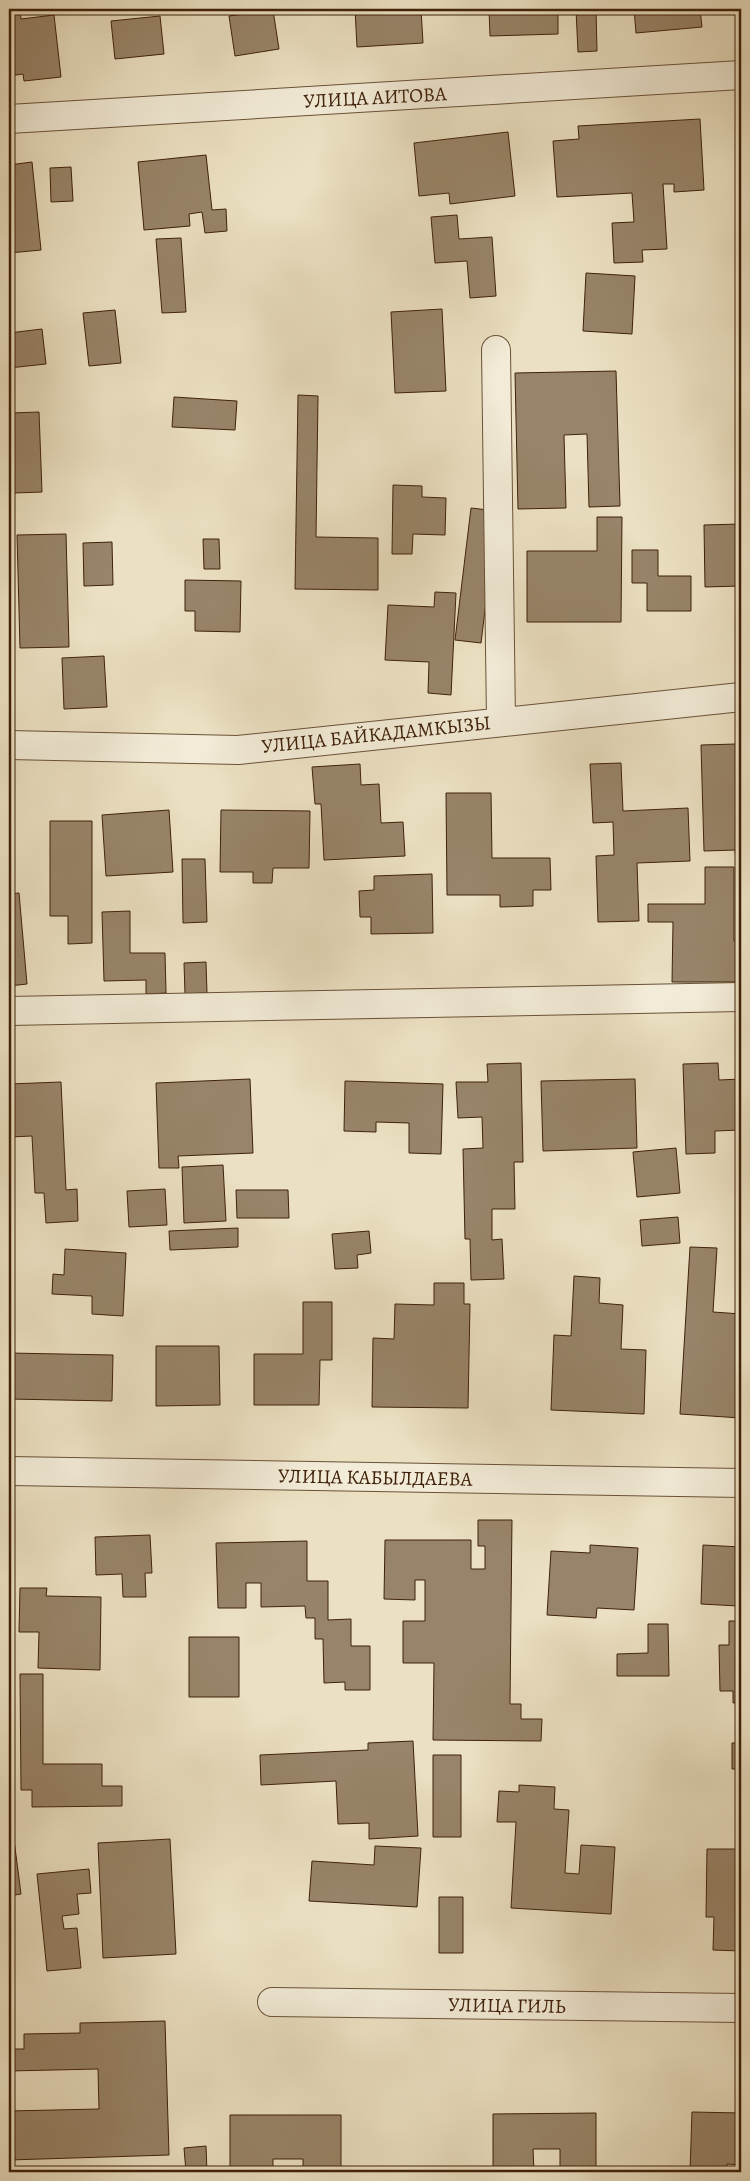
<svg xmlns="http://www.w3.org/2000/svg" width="750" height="2181" font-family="Alegreya,serif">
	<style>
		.building { fill: #988469; stroke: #3f2109 }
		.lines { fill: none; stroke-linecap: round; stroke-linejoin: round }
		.minor-casing { stroke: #6a5137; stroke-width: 30 }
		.minor { stroke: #f2ebd7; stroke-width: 28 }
		.labels { text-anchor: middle; stroke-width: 4; stroke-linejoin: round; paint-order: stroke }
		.street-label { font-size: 20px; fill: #3f2109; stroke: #f2ebd7 }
	</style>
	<rect width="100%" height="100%" fill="#ebe0c2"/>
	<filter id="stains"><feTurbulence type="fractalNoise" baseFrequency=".004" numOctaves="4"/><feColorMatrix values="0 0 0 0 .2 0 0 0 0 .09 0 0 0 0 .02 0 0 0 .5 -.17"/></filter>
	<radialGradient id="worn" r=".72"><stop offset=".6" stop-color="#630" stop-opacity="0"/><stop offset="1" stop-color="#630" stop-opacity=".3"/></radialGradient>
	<!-- building -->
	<path class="building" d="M9 9H20L21 19 54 15 61 77 24 81 23 74 9 76Z
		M355 9H421L423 43 357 47Z
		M489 9H596L597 51 578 52 576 10 558 11V34L490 36Z
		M634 9H700L702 27 636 33Z
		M273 10 279 49 235 56 229 16Z
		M160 16 164 54 115 59 111 21Z
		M700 119 704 190 674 192V184H663L667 249 642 250 643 262 614 263 612 223 634 222 632 193 557 197 553 141 579 139 578 126Z
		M508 132 515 196 450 204 449 193 419 196 414 143Z
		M206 155 212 210 226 209 227 231 205 233 202 212 189 214 190 226 144 230 138 162Z
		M32 162 41 250 9 253V165Z
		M71 167 73 201 51 202 50 168Z
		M457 215 459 239 492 237 496 296 470 298 467 261 435 263 431 217Z
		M181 238 186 312 162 313 156 239Z
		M586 273 635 276 632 334 583 331Z
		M442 309 446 391 395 393 391 312Z
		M115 310 121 363 89 366 83 313Z
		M42 329 46 364 9 368V333Z
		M616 371 620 506 589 507 587 434 564 435 566 508 518 509 515 373Z
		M298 395 318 396 316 537 378 538V590L295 589Z
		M174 397 237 401 235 430 172 427Z
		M39 412 42 492 14 493 11 413Z
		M393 485 422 486V497L446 498 445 535 413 534 412 554H392Z
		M471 508 497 511 481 643 455 640Z
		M597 517H622L621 622H527V551H597Z
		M741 524V586L705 587 704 525Z
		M66 534 69 647 20 648 17 535Z
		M203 539H219L220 569H204Z
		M112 542 113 585 84 586 83 543Z
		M632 550H658V576H691V611H647V583H632Z
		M185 580 241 581 240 632 195 631V611H185Z
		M435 592 456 593 451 695 428 693 429 662 385 660 388 605 434 607Z
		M104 656 107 707 64 709 62 658Z
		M736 744 741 860H736L735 850 704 851 701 745Z
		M621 763 623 811 688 808 690 861 637 863 639 921 598 922 596 856 614 855 613 822 593 823 590 764Z
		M360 764 361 785 379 784 381 823 403 822 405 856 324 860 321 804H315L312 767Z
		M446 793H491L492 858H550L551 890H533V906L500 907V895H447Z
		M169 810 173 872 106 876 102 815Z
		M221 810 310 811 309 868H273L272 883H253V872H220Z
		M50 821H92V943L68 944V916H50Z
		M182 859H205L207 922 183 923Z
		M705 867H734V941H741V982H672L673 922H648V904H705Z
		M432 874 433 933 371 934V917H360L359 891 374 890V876Z
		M19 893 27 984 9 986V894Z
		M130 911V953H165L166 993 146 994V980L104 981 102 912Z
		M206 962 207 993 185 994 184 963Z
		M521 1063 523 1162H514L515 1209H492V1240L502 1239 504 1279 471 1280 470 1239H465L463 1149 483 1148 482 1117 458 1118 456 1082H488L487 1064Z
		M718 1063 719 1080 741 1079V1130L715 1131V1153L686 1154 683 1064Z
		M250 1079 253 1153 178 1156 179 1168H159L156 1083Z
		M635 1079 637 1148 543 1151 541 1081Z
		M345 1081 443 1084 441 1154 409 1153V1123L376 1122V1132L344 1131Z
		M61 1082 66 1190 77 1189 78 1221 46 1223 44 1193H35L32 1136 9 1137V1084Z
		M676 1148 680 1193 637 1197 633 1152Z
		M223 1165 226 1221 184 1223 182 1167Z
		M165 1189 167 1225 129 1227 127 1191Z
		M236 1190H288L289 1218H237Z
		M678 1217 680 1243 642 1246 640 1220Z
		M238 1228V1247L170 1250 169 1231Z
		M369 1231 371 1253 357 1255 358 1268 335 1269 332 1234Z
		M690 1247 717 1248 713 1312 741 1314V1418L680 1414Z
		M65 1249 126 1253 123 1316 92 1314V1296L52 1294 53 1274 64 1275Z
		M574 1276 600 1278 599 1303 623 1305 621 1349 646 1350 644 1414 551 1410 554 1335 571 1336Z
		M434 1283H464V1304H470L468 1408 372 1407 373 1338 394 1339 395 1304 434 1305Z
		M303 1302H332V1360H320L319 1405H254V1354H303Z
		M156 1346H219L220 1405 156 1406Z
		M9 1353 113 1355 112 1401 9 1399Z
		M478 1520H512L510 1704H521V1719H542L541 1741 433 1740 434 1663H403V1621H425V1580H415V1600L384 1599 385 1540H471V1569H485V1546H478Z
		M150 1535 152 1573H145L146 1597H123L122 1574 96 1575 95 1537Z
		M307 1541V1581H328V1620L351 1619V1646H370V1690H345V1682L324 1683 323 1639H315V1618H306L305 1606 261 1607V1583H246V1608H218L216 1543Z
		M590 1545 638 1548 634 1610 597 1608 596 1618 547 1615 551 1551 590 1553Z
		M703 1545 741 1547V1588H739L738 1606 701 1604Z
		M20 1588H47L46 1596 101 1597 100 1670 38 1668 39 1632H19Z
		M729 1621H741V1702L733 1703V1691H720L719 1645H729Z
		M648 1624H668L669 1676H617V1654L648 1653Z
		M189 1637H239V1697H189Z
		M20 1674H43V1764H102V1786H122V1806L32 1807V1790H21Z
		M413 1741 418 1836 369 1839V1823L338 1824 336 1781 261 1785 260 1755 368 1750V1743Z
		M732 1743H741V1769H732Z
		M433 1755H461V1837H433Z
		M519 1785 555 1787 554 1809 569 1810 565 1873 579 1874 581 1845 615 1847 611 1914 511 1908 516 1822H497L499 1791 519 1792Z
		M13 1832 21 1894 9 1896V1833Z
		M170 1839 176 1954 103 1958 98 1843Z
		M375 1846 421 1848 417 1907 309 1901 312 1861 374 1865Z
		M707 1849H741V1951L713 1950 714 1917H706Z
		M89 1869 91 1893 77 1894 79 1914 62 1916 64 1929 77 1928 81 1968 47 1971 37 1874Z
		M439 1897H463V1953H439Z
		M165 2021 169 2155 9 2160V2111L99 2109 98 2069 9 2071V2049H24V2034L80 2033V2023Z
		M692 2112 741 2113V2165L727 2164V2172H690Z
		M596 2113V2172H560V2149H533L534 2171H493V2114Z
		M230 2115H341V2172H303V2159H273V2172H230Z
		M206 2146 207 2172H186L184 2148Z"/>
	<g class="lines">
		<defs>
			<path id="minor" d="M9 119 741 75
				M496 350 501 720
				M9 745 238 750 741 697
				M9 1011 741 997
				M9 1471 741 1483
				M272 2002 741 2008"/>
		</defs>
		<!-- minor casing -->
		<use href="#minor" class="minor-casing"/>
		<!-- minor -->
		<use href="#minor" class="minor"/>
	</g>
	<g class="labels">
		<!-- street labels -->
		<g class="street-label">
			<text transform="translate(375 97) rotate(-3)" y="7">УЛИЦА АИТОВА</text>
			<text transform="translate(376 734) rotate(-6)" y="7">УЛИЦА БАЙКАДАМКЫЗЫ</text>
			<text transform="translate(375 1477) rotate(1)" y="7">УЛИЦА КАБЫЛДАЕВА</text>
			<text transform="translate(507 2005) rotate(1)" y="7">УЛИЦА ГИЛЬ</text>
		</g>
	</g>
	<!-- margin -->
	<rect width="750" height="2181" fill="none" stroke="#ebe0c2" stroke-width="30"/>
	<rect x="10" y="10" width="730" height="2161" fill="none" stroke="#3f2109" stroke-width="2.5"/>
	<rect x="15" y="15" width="720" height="2151" fill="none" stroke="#3f2109"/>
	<rect width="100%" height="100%" filter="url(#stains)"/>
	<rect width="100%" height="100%" fill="url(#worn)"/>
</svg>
